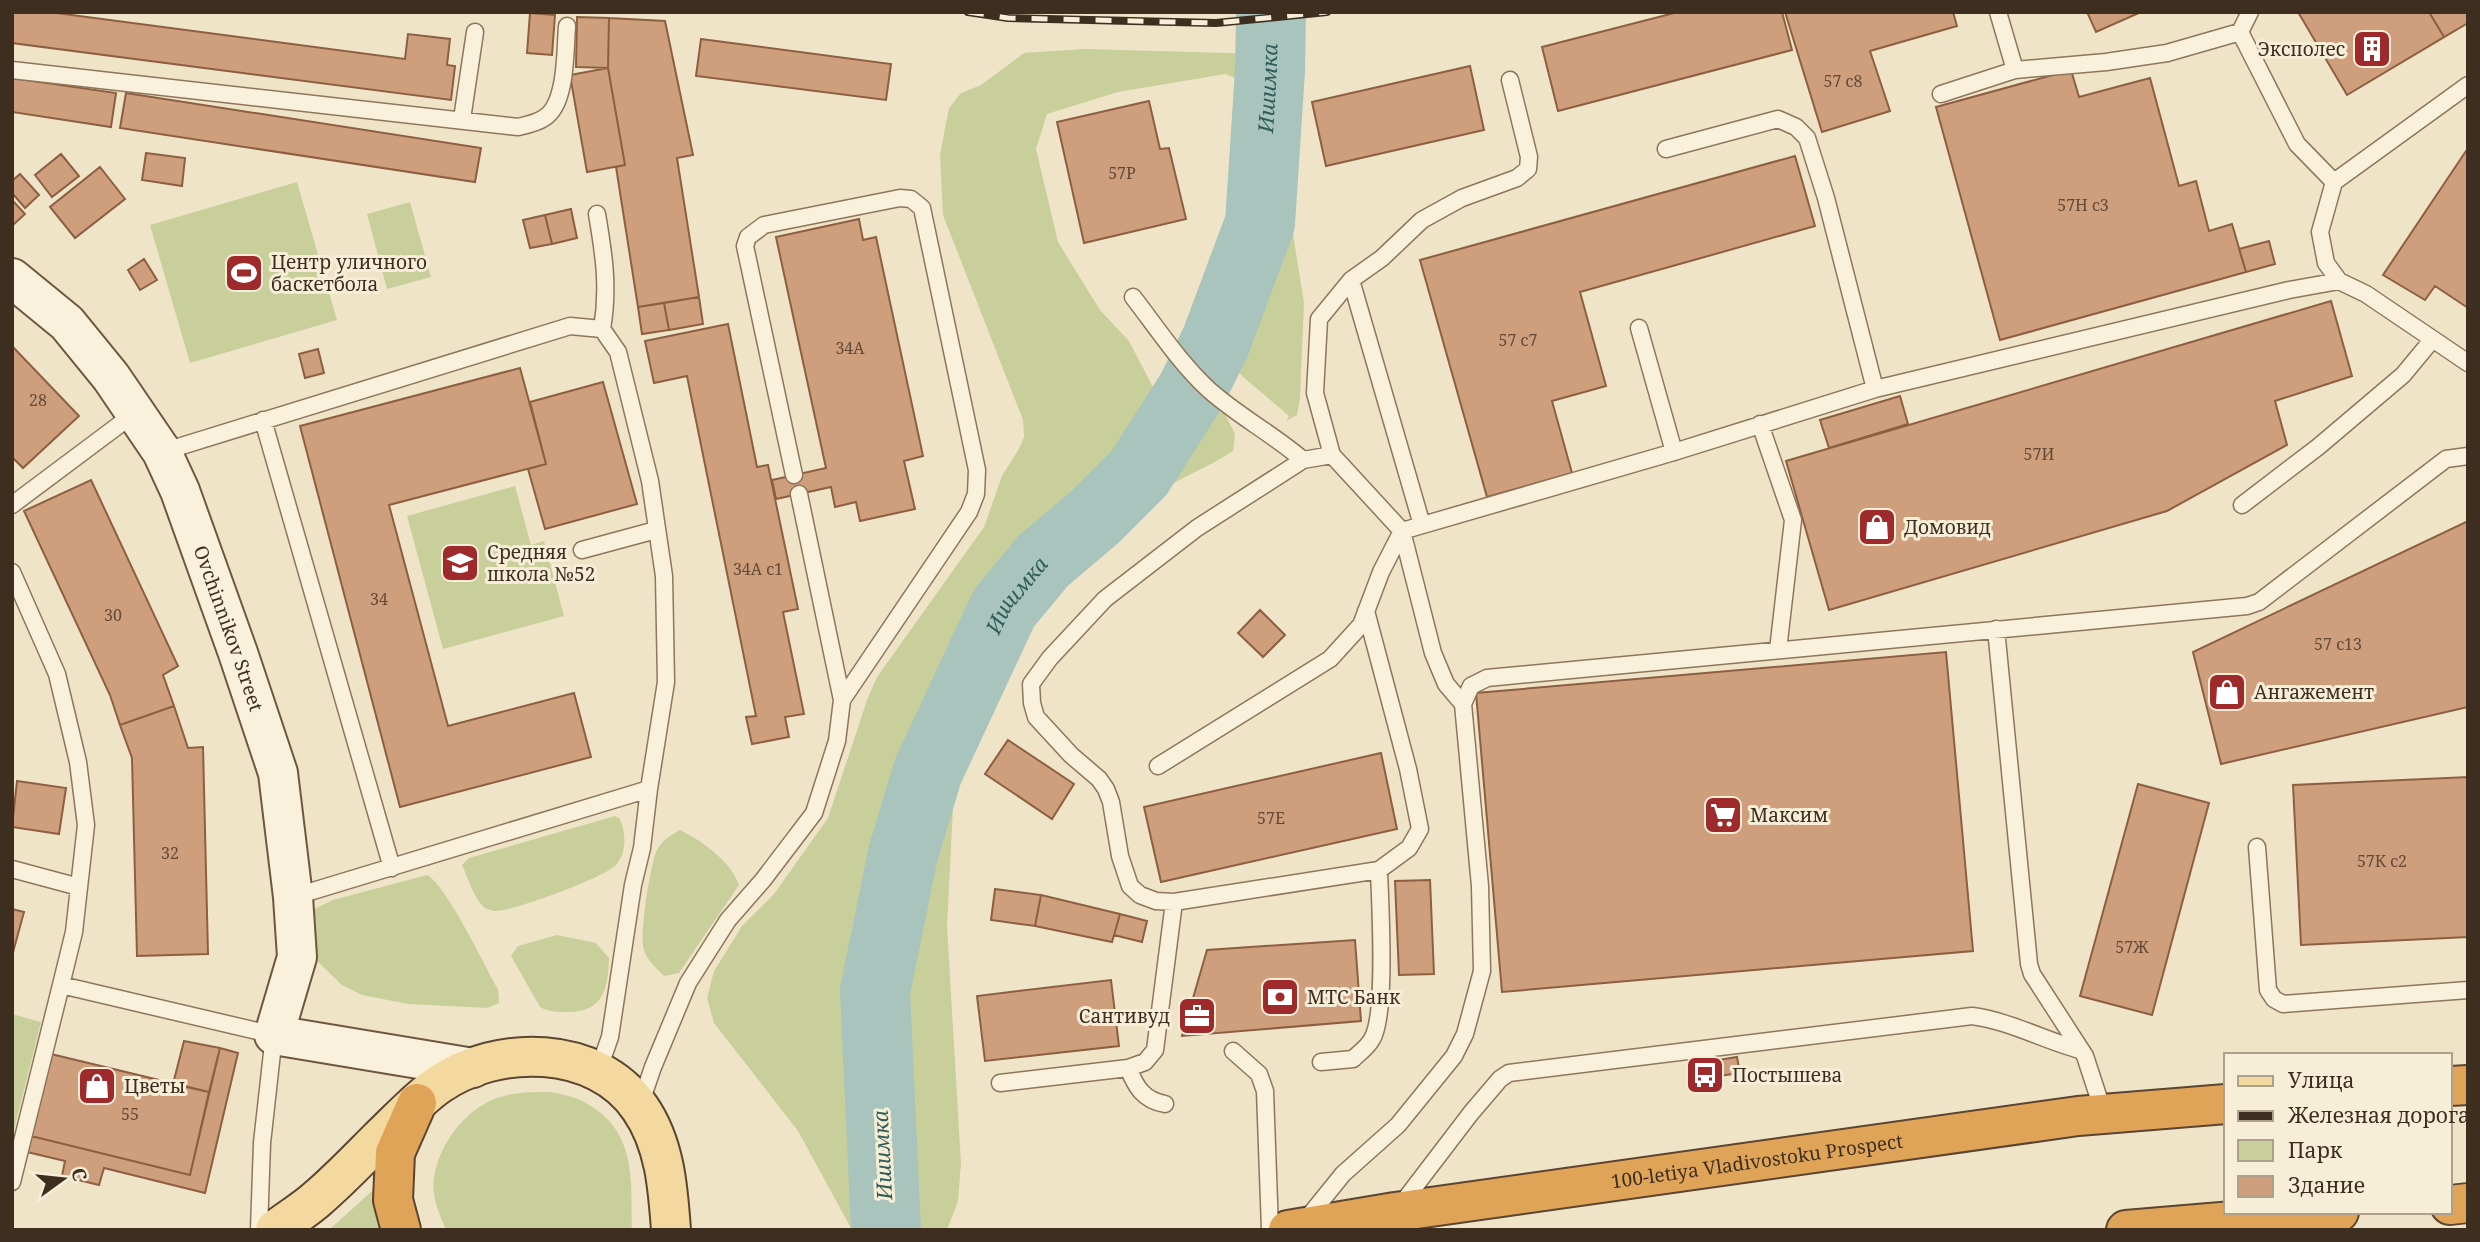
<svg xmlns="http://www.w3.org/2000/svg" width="2480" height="1242" font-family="'Noto Serif',serif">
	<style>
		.green { fill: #c9cf9b }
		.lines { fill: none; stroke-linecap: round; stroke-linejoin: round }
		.river { stroke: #a9c4bc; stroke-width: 70 }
		.building { fill: #cf9f7d; stroke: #8d5f41; stroke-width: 2 }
		.lane-casing { stroke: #8d765c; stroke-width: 19 }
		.secondary-casing { stroke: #6f573f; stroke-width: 42 }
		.primary-casing { stroke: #5b4430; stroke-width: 42 }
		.highway-casing { stroke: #5b4430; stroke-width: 42 }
		.lane { stroke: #faf1dc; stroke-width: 16 }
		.secondary { stroke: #faf1dc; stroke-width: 38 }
		.primary { stroke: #f3d9a0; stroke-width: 38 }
		.highway { stroke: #e0a458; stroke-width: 38 }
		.rail-casing { stroke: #3d2e20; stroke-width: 8 }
		.rail { stroke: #f7eed8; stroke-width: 5; stroke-dasharray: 16; stroke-linecap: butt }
		.labels { text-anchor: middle; stroke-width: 6; stroke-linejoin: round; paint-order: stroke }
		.number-label { font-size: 16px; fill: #624a37 }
		.poi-label { font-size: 19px; fill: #3d2e20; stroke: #f7eed8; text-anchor: start }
		.street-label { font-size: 19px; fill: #3d2e20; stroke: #f7eed8 }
		.water-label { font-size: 21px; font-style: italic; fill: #2f5d5a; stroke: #f7eed8 }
	</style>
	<rect width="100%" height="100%" fill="#f0e4c8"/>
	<!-- green -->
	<path class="green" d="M1085 49 1264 54 1283 75V88L1276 104 1277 133 1304 303 1300 398 1297 415 1286 421 1289 416 1242 376 1225 355 1226 328 1219 295 1218 261 1226 226 1254 196 1261 100 1247 83 1225 74 1118 92 1047 114 1036 149 1058 242 1100 310 1129 341 1154 389 1183 396 1225 414 1235 434 1233 451 1213 463 1152 494 1112 510 1068 542 1016 617 981 698 954 788 947 926 961 1163 958 1201 947 1230H852L798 1131 714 1023 707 998 714 971 742 926 774 894 828 818 867 700 877 677 984 527 1002 476 1020 447 1024 437 1023 420 943 215 940 156 945 128 949 108 961 93 981 85 1024 53Z
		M297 182 337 320 190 363 150 225Z
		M410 202 431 277 387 289 367 214Z
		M515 486 531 545 544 541 564 616 443 649 407 516Z
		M615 816 620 819C626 834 627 852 616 865 606 877 511 912 495 911 494 911 487 909 485 908 474 899 468 878 462 865L469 858Z
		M680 830C702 841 731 861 739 885L679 973 664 976C656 968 647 960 644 950 639 936 650 867 656 852 661 841 669 836 680 830Z
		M427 875C447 886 484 965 498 989L499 1003 487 1008 408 1004 362 995 342 985 318 962 310 948 312 910 333 900Z
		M557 935 596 943 609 958C608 989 604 1012 567 1012 557 1012 549 1012 540 1007L511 956 518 946Z
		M12 1014 41 1022 12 1138Z
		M550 1092C561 1094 572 1096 582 1101 637 1129 631 1177 632 1230H446C439 1214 431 1195 434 1177 439 1147 460 1117 486 1103 506 1092 529 1092 550 1092Z
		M383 1181 390 1230H329Z"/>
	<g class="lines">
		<!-- river -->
		<path class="river" id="s1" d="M886 1230 875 991 903 854 928 771 1004 608 1043 561 1096 516 1139 473 1192 390 1216 341 1260 223 1270 71 1271 12"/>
	</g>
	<!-- building -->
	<path class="building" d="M12 12H49L405 59 408 34 450 39 447 65 455 66 451 100 12 43Z
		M1678 12H1782L1792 50 1558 111 1542 47Z
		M1785 12H1953L1957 26 1870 51 1890 111 1822 132Z
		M2087 12H2141L2096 32Z
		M2298 12H2468V23L2347 95Z
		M2298 12H2429L2444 37 2347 95Z
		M2429 12H2468V23L2444 37Z
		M530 13 555 15 552 55 527 53Z
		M577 17 609 18 608 68 576 67Z
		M609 18 665 21 693 155 677 158 699 297 638 307 616 167 625 165 608 68Z
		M701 39 891 64 886 100 696 76Z
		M1470 66 1484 130 1326 166 1312 102Z
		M608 68 625 165 587 172 570 75Z
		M2071 70 2079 97 2150 78 2179 186 2196 181 2209 231 2232 224 2246 272 2000 340 1936 107Z
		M12 78 116 93 111 127 12 112Z
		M126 93 481 148 475 182 120 128Z
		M1149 101 1160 149 1169 148 1186 219 1084 243 1057 122Z
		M2468 148V308L2435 286 2425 300 2383 275Z
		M146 153 185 158 182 186 142 180Z
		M61 154 79 176 52 197 35 175Z
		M1795 156 1815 226 1580 292 1606 386 1552 401 1572 473 1487 497 1420 260Z
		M100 167 125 199 75 238 50 207Z
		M20 174 39 195 25 208 12 193V181Z
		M12 200 25 214 12 226Z
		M571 209 577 238 552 244 545 215Z
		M545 215 552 244 530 248 523 220Z
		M859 219 863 240 876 237 923 456 904 461 915 509 860 521 856 502 835 507 831 487 776 499 772 480 826 468 776 237Z
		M2269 241 2275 264 2246 272 2239 249Z
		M144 259 157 280 140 290 128 270Z
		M699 297 703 324 669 330 664 303Z
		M2331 301 2352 376 2275 401 2287 445 2167 511 1829 610 1786 461Z
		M664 303 669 330 642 334 638 307Z
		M728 324 757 467 768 465 798 609 783 612 804 714 785 717 789 737 752 744 746 717 756 716 687 376 654 383 645 341Z
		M12 346 79 416 23 468 12 457Z
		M318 349 324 373 305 378 299 354Z
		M520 368 546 464 389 505 448 726 574 693 591 757 400 807 300 426Z
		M603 382 637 504 545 529 528 469 546 464 530 402Z
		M1900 396 1908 424 1829 448 1820 420Z
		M91 480 178 666 163 675 174 706 120 725 110 695 24 511Z
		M2468 521V707L2221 764 2193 652Z
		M1260 610 1285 635 1263 657 1238 633Z
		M1946 652 1973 951 1502 992 1476 693Z
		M174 706 188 748 203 747 208 954 137 956 132 758 120 725Z
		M1008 740 1074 784 1052 819 985 774Z
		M1381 753 1397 829 1161 882 1144 807Z
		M2468 777V937L2301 945 2293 785Z
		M17 781 66 788 59 834 12 827Z
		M2138 784 2209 803 2152 1015 2080 996Z
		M1430 880 1434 974 1399 975 1395 881Z
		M995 889 1041 895 1035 926 991 920Z
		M1041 895 1120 914 1112 942 1035 926Z
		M12 909 24 912 12 956Z
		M1120 914 1147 921 1142 942 1114 935Z
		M1355 940 1361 1021 1182 1036 1207 950Z
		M1111 980 1119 1046 985 1061 977 996Z
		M184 1041 220 1048 209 1092 173 1084Z
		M220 1048 238 1053 205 1193 104 1168 99 1185 62 1176 65 1161 27 1152 51 1054 209 1092Z
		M220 1048 238 1053 205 1193 104 1168 99 1185 62 1176 65 1161 27 1152 31 1136 190 1175Z
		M51 1054 209 1092 190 1175 31 1136Z
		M1737 1057 1740 1073 1719 1076 1718 1060Z"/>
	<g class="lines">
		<defs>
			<path id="lane" d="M1998 12 2015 70 2106 62 2167 53 2240 32 2297 144 2334 182
				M2240 32 2250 12
				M12 70 518 127C527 125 537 123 544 118 567 105 565 50 567 26
				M2468 85 2334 182 2320 232 2326 263 2339 281 2366 294 2468 363
				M1941 94 2015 70
				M462 119 475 32
				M1666 149 1778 119 1796 127 1807 138 1826 198 1875 389
				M597 214C604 255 609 288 602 329
				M1351 280 1422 525
				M1133 297C1157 328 1179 362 1208 389 1238 416 1273 434 1303 460
				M1639 328 1674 452
				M263 420 392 868
				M1760 424 1793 520 1778 650
				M162 452 570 326 602 329 618 352 650 481 664 576 666 682 649 789 293 897
				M1332 455 1303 460 1197 528 1105 599 1050 658 1031 684 1032 703 1036 717 1071 755 1099 779 1106 789 1111 802 1120 856 1130 886 1140 895 1156 901 1174 902 1379 870 1409 848 1420 829 1408 769 1366 611
				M799 494 842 700
				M12 505 135 413
				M2242 505 2318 447 2403 375 2432 340
				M582 550 656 530
				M12 572 57 674 78 762 86 825 74 932 61 985 274 1035 262 1143 259 1230
				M1996 629 2029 964 2032 974 2085 1056 2104 1114
				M1463 704 1446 684 1433 653 1402 531 1332 455 1315 393 1319 319 1351 280 1382 258 1422 220 1462 198 1517 178 1528 169 1529 157 1510 80
				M1158 766 1330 659 1361 625 1381 572 1402 531 1674 452 1875 389 2289 290 2339 281
				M2257 847 2268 990 2274 999 2283 1004 2468 990
				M12 869 79 887
				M1233 1051 1259 1074 1265 1091 1270 1230
				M1321 1062 1353 1059C1359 1053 1368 1047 1372 1039 1387 1015 1380 903 1379 870
				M1128 1068C1136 1087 1143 1100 1165 1104
				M598 1071 610 1037 633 885 642 848 649 789
				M1000 1083 1128 1068 1145 1062 1155 1050 1174 902
				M640 1105 653 1067 688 983 728 920 763 880 814 813 837 741 842 700 969 512 976 494 977 470 922 208 911 199 900 198 764 225 748 237 745 246 794 475
				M12 1182 61 985
				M1400 1206 1471 1113 1500 1079 1509 1073 1972 1016C2010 1021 2043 1040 2080 1050
				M1305 1221 1343 1174 1398 1125 1454 1056 1465 1034 1482 971 1480 886 1463 704 1471 686 1487 678 2247 606 2259 602 2446 459 2468 456"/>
			<g id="secondary">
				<path id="s2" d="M12 278 67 323 111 377 162 452 180 491 238 653 278 773 293 897 297 957 274 1035 473 1068"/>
			</g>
			<path id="primary" d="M275 1230C289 1219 305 1210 318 1198 339 1180 359 1159 379 1139 398 1121 417 1100 438 1085 497 1044 596 1044 640 1108 665 1144 668 1188 671 1230"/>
			<g id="highway">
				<path d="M2450 1086 2468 1085"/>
				<path d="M2450 1205 2468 1203"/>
				<path d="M401 1230 393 1200 395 1153 417 1103"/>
				<path id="s3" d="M1288 1230 1395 1212 2078 1116 2226 1104"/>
				<path d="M2126 1230 2339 1212"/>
			</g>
		</defs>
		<!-- lane casing -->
		<use href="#lane" class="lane-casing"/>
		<!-- secondary casing -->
		<use href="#secondary" class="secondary-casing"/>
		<!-- primary casing -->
		<use href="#primary" class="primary-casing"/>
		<!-- highway casing -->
		<use href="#highway" class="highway-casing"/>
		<!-- lane -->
		<use href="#lane" class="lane"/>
		<!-- secondary -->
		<use href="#secondary" class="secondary"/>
		<!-- primary -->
		<use href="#primary" class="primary"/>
		<!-- highway -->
		<use href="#highway" class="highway"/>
		<defs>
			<path id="rail" d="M968 12 1008 18 1216 23 1327 12"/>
		</defs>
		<!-- rail casing -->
		<use href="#rail" class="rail-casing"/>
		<!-- rail -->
		<use href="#rail" class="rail"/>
	</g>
	<!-- icons -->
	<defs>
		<symbol id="building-square" viewBox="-11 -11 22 22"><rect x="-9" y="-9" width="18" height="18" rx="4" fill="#9e2a2b" stroke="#f7eed8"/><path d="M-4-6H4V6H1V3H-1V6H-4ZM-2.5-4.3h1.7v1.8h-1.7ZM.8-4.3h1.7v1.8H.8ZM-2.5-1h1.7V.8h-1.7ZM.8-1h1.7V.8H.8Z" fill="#fff"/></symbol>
		<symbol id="stadium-square" viewBox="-11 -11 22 22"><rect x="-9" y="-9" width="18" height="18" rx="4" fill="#9e2a2b" stroke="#f7eed8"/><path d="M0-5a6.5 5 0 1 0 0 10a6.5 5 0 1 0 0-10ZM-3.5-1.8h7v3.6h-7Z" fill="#fff"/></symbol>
		<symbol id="shop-square" viewBox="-11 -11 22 22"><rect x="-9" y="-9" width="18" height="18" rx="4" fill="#9e2a2b" stroke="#f7eed8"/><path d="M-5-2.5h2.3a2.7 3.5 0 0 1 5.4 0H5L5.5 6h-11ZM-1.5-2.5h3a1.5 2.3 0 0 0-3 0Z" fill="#fff"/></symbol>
		<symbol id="school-square" viewBox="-11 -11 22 22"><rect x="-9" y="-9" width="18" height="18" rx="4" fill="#9e2a2b" stroke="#f7eed8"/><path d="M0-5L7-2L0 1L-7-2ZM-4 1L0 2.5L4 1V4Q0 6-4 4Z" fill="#fff"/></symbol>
		<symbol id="supermarket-square" viewBox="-11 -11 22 22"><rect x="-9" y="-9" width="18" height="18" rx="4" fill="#9e2a2b" stroke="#f7eed8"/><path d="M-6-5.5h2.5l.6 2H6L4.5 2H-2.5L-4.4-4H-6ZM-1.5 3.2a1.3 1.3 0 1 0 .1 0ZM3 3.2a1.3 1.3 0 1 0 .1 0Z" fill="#fff"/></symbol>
		<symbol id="bank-square" viewBox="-11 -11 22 22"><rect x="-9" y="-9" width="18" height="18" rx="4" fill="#9e2a2b" stroke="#f7eed8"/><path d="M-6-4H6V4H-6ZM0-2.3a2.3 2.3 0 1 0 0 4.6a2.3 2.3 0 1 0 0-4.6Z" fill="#fff"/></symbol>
		<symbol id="office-square" viewBox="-11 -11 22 22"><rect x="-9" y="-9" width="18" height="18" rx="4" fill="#9e2a2b" stroke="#f7eed8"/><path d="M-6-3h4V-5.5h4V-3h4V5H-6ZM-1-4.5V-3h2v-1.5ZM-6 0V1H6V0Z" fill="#fff"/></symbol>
		<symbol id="bus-square" viewBox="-11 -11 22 22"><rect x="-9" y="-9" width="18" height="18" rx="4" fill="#9e2a2b" stroke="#f7eed8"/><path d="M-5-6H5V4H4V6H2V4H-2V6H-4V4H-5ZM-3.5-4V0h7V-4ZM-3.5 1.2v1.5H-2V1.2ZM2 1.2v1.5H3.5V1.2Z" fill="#fff"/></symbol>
	</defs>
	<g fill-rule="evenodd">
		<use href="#building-square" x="2350" y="27" width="44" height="44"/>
		<use href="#stadium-square" x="222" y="251" width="44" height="44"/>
		<use href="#shop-square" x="1855" y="505" width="44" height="44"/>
		<use href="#school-square" x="438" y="541" width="44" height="44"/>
		<use href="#shop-square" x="2205" y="670" width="44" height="44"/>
		<use href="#supermarket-square" x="1701" y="793" width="44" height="44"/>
		<use href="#bank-square" x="1258" y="975" width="44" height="44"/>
		<use href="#office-square" x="1175" y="994" width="44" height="44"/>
		<use href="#bus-square" x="1683" y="1053" width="44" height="44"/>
		<use href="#shop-square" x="75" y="1064" width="44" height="44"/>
	</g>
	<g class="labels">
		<!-- number labels -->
		<g class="number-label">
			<text x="1843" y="87">57 с8</text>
			<text x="1122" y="179">57Р</text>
			<text x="2083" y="211">57Н с3</text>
			<text x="1518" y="346">57 с7</text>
			<text x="850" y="354">34А</text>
			<text x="38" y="406">28</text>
			<text x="2039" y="460">57И</text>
			<text x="758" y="575">34А с1</text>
			<text x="379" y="605">34</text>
			<text x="113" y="621">30</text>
			<text x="2338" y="650">57 с13</text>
			<text x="1271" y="824">57Е</text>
			<text x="170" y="859">32</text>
			<text x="2382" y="867">57К с2</text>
			<text x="2132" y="953">57Ж</text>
			<text x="130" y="1120">55</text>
		</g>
		<!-- poi labels -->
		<g class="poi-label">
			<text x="2345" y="56" text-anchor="end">Эксполес</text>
			<text x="271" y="269">Центр уличного<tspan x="271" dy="22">баскетбола</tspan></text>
			<text x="1904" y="534">Домовид</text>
			<text x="487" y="559">Средняя<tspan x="487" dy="22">школа №52</tspan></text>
			<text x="2254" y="699">Ангажемент</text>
			<text x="1750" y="822">Максим</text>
			<text x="1307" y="1004">МТС Банк</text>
			<text x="1170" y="1023" text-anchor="end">Сантивуд</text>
			<text x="1732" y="1082">Постышева</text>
			<text x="124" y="1093">Цветы</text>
		</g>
		<!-- street labels -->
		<g class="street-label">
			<text dy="7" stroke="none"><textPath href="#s2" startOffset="420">Ovchinnikov Street</textPath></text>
			<text dy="7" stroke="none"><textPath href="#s3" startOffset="474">100-letiya Vladivostoku Prospect</textPath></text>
		</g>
		<!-- water labels -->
		<g class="water-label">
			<text dy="7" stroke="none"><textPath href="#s1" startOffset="1251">Ишимка</textPath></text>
			<text dy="7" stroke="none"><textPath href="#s1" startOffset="663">Ишимка</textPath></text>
			<text transform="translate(883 1155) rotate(-93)" y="7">Ишимка</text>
		</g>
	</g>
	<!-- border -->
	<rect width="2480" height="1242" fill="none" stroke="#3d2e20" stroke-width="28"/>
	<!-- legend -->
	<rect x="2224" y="1053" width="228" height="161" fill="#f7eed8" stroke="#ada18e" stroke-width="2"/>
	<rect x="2238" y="1076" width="35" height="10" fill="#f3d9a0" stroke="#ada18e" stroke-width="2"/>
	<text x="2288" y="1088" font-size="21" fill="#3d2e20">Улица</text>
	<rect x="2238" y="1111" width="35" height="10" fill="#3d2e20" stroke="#ada18e" stroke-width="2"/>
	<text x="2288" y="1123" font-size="21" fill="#3d2e20">Железная дорога</text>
	<rect x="2238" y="1140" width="35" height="21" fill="#c9cf9b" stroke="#ada18e" stroke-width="2"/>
	<text x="2288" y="1158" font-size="21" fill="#3d2e20">Парк</text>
	<rect x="2238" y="1176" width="35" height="21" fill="#cf9f7d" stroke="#ada18e" stroke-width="2"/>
	<text x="2288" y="1193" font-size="21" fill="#3d2e20">Здание</text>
	<!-- north arrow -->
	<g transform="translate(63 1179) rotate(75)" stroke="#f7eed8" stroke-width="5" paint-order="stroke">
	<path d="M0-5L12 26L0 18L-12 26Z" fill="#3d2e20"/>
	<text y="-10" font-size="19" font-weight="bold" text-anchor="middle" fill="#3d2e20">С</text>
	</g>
</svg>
